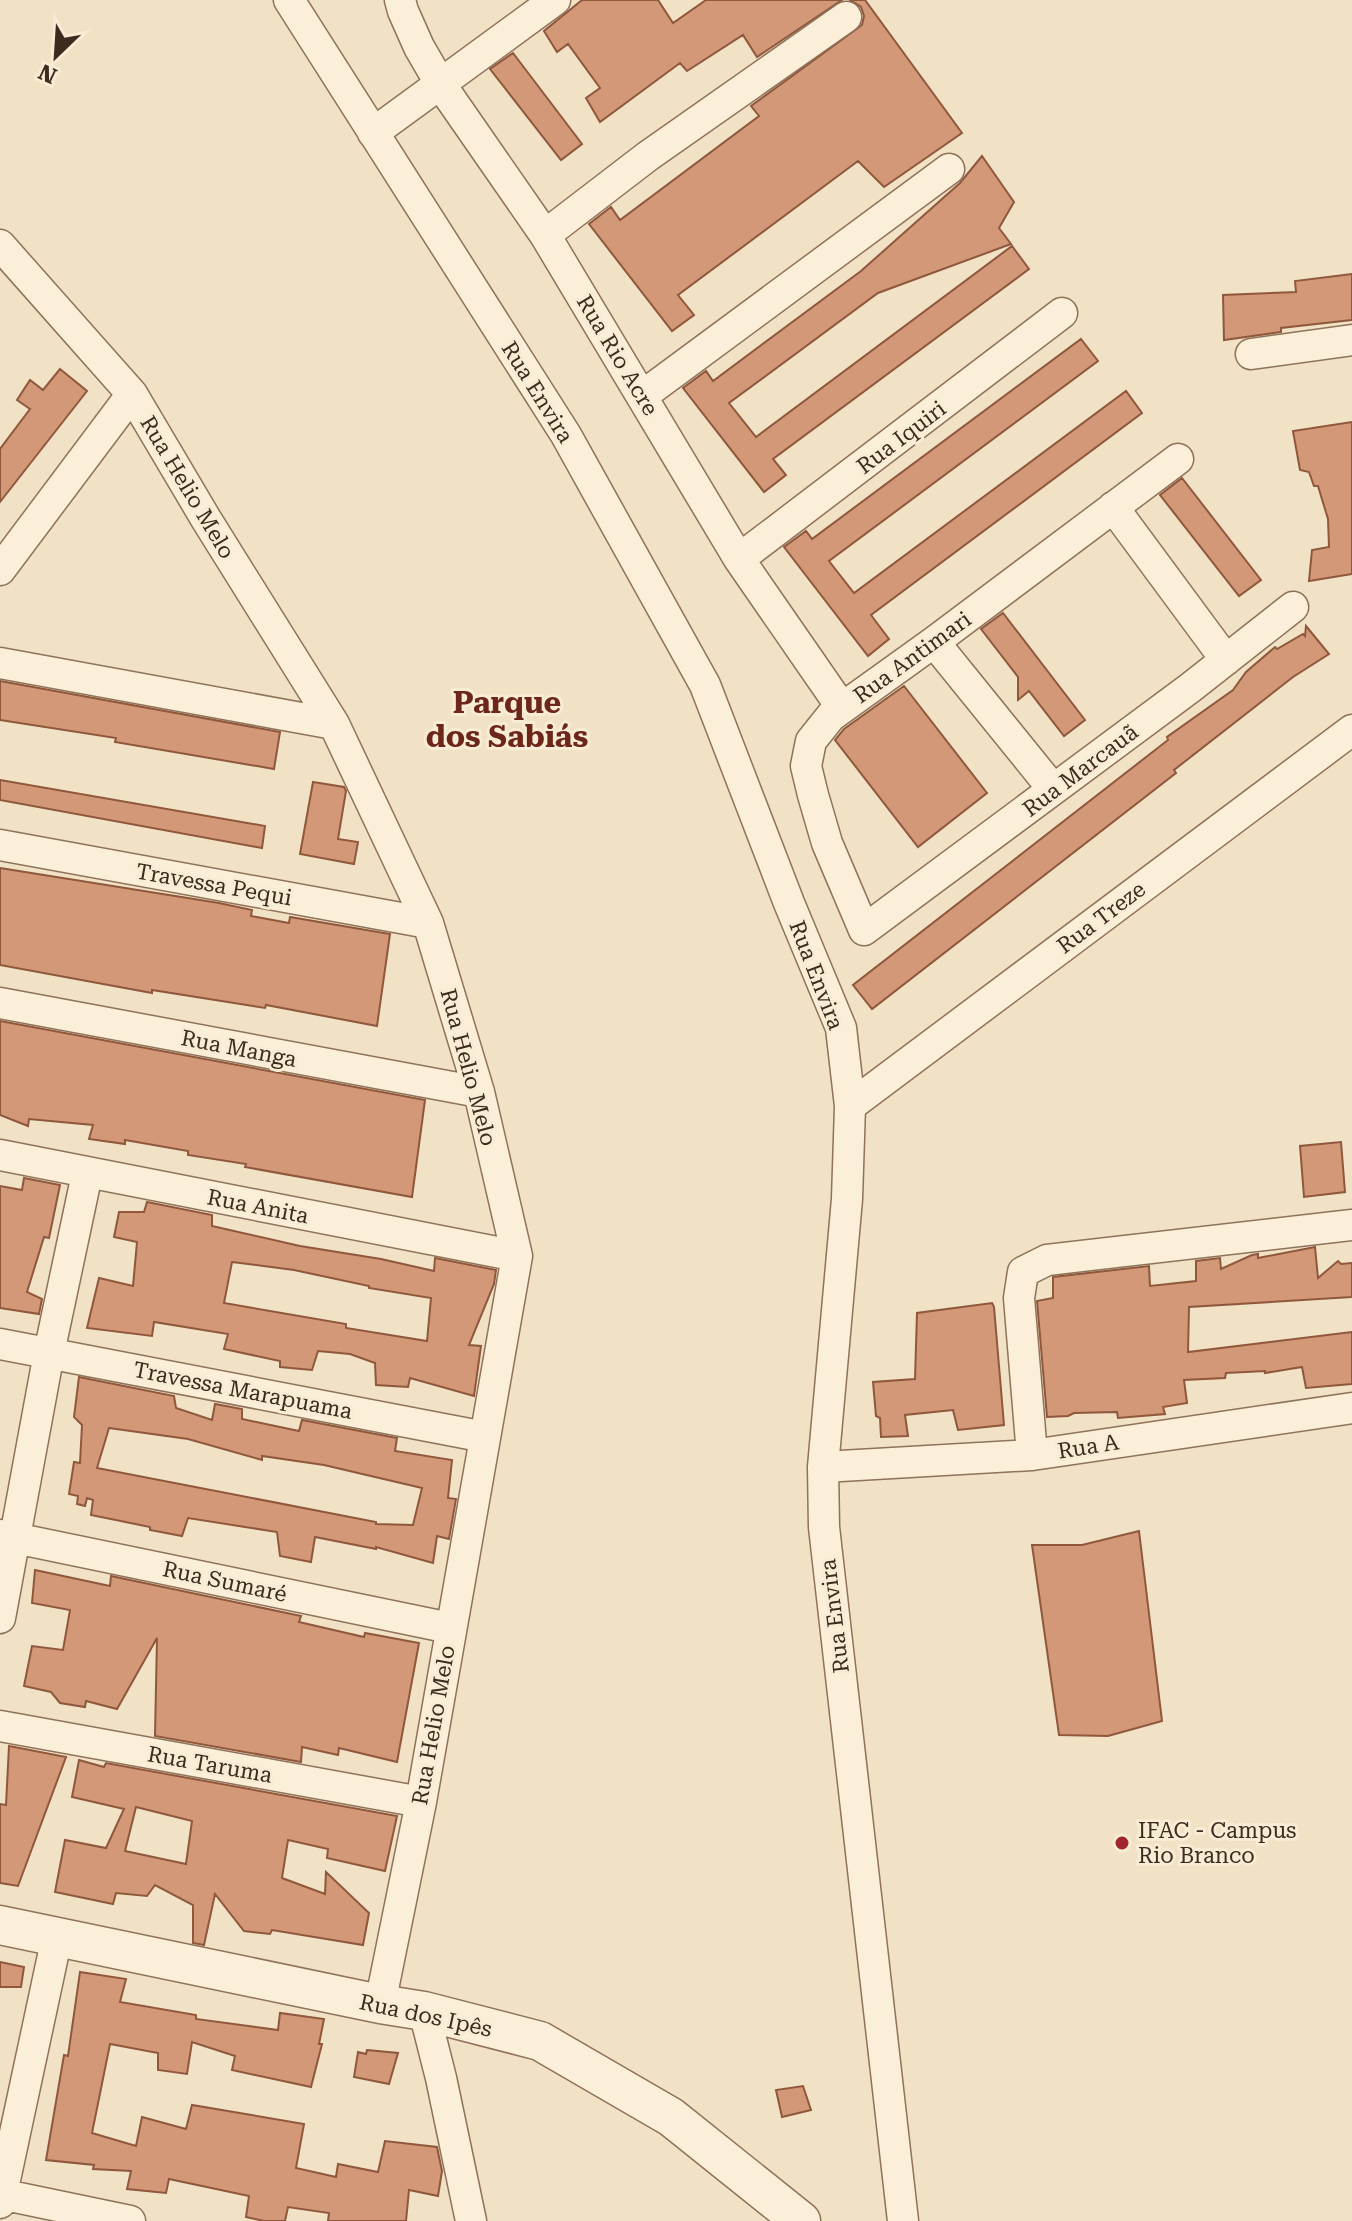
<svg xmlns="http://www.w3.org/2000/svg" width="1352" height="2221" font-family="'Roboto Serif',serif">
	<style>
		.building { fill: #d29878; stroke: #8f583d; stroke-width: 2; fill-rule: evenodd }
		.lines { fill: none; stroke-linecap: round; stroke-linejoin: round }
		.minor-casing { stroke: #8e7259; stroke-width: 33 }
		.tertiary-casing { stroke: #8e7259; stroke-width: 41 }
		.minor { stroke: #fbefd9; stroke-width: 30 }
		.tertiary { stroke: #fbefd9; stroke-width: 38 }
		.poi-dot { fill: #a2252e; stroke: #f8ecd5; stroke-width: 3 }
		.labels { text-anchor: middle; stroke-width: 6; stroke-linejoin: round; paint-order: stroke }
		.street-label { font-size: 22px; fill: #3d2b1e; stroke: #f8ecd5 }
		.poi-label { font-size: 22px; fill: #3d2b1e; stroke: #f8ecd5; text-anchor: start }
		.district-label { font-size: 30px; font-weight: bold; fill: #6d261a; stroke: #f8ecd5 }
	</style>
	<rect width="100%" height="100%" fill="#f1e1c5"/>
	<!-- building -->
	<path class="building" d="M582 0H658L673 23 706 0H842L757 57 743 35 687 71 680 63 600 122 586 98 600 88 568 44 557 52 544 31Z
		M850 0H865L962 133 884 187 858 161 678 295 694 315 672 331 589 224 611 207 620 220 759 116 751 106 862 25 864 16 861 7Z
		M513 53 582 144 561 160 490 69Z
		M982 156 1014 202 999 228 1011 244 878 293 729 403 756 437 1012 246 1029 269 773 459 786 475 764 492 683 388 706 371 713 381 861 271 960 183Z
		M1352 274V320L1281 328V332L1224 340 1223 295 1296 292 1295 281Z
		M1081 339 1098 361 829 561 854 593 1126 391 1142 413 871 615 889 639 868 656 784 547 806 531 812 539Z
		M60 369 87 391 0 502V449L30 409 17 400 30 380 43 390Z
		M1352 422V574L1309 581 1312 550 1329 547 1328 519 1318 486H1314L1309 472 1300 470 1293 431Z
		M1182 478 1261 580 1239 596 1160 495Z
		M1003 613 1085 720 1064 736 1029 691 1018 700V677L981 629Z
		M1306 626 1329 654 1293 677 1174 770 1176 773 872 1009 853 985 1168 740 1167 737 1233 690 1246 672 1275 647 1277 649 1303 634 1305 636Z
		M0 681 280 732 274 769 115 742 116 738 0 720Z
		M904 686 987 793 918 847 835 740 844 729Z
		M0 780 265 826 262 848 0 800Z
		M313 782 344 787 346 791 338 839 358 842 354 864 300 854Z
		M0 868 219 903 252 910 251 916 289 923 290 917 390 934 377 1026 266 1005 265 1008 152 990V993L0 965Z
		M0 1021 425 1100 412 1197 245 1167 246 1164 188 1155V1151L125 1140V1144L89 1139 93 1125 29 1119 28 1126 0 1115Z
		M1341 1142 1345 1192 1304 1197 1300 1146Z
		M24 1178 60 1185 49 1238 44 1237 27 1292 42 1299 39 1314 0 1308V1186L22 1190Z
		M147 1202 212 1215V1226L300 1246 381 1259 434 1271 435 1258 496 1270 494 1284 469 1345 481 1346 474 1396 410 1378 408 1387 376 1385 375 1363 350 1354 318 1351 312 1370 280 1367V1361L224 1349 228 1334 154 1322 152 1336 87 1328 99 1278 133 1286 137 1242 114 1237 119 1212H144ZM232 1262 294 1270 369 1286V1288L431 1298 427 1341 346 1328V1324L224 1303Z
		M1315 1247 1318 1278 1338 1261 1341 1264 1352 1263V1297L1189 1307 1188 1352 1352 1332V1384L1306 1388 1302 1367 1265 1373V1371L1226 1373 1225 1378 1184 1380 1187 1403 1163 1407 1165 1414 1118 1418 1117 1412 1074 1413 1068 1416 1047 1417 1037 1301 1053 1298V1277L1149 1266 1150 1286 1196 1281V1261L1220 1258 1221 1269 1252 1255 1258 1254V1258Z
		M992 1303 994 1307 1004 1425 958 1430 953 1410 905 1415 908 1436 881 1437 880 1418 876 1416 873 1382 915 1379 917 1313Z
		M79 1377 174 1396 176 1408 212 1420 215 1404 242 1409V1419L299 1431 302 1420 397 1438 395 1451 452 1460 448 1498 456 1499 449 1539 437 1536 433 1563 376 1547V1549L315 1537 311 1562 280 1556 277 1532 188 1518 182 1536 150 1530V1527L91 1515 93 1500 87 1498 85 1506 77 1504 78 1496 69 1494 74 1462 80 1463 82 1425 74 1417ZM109 1428 188 1439 262 1460V1456L324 1465 422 1488 413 1525 376 1524V1522L97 1468Z
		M1139 1531 1162 1721 1108 1736 1059 1735 1032 1545H1082Z
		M35 1570 110 1586 111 1576 301 1616 299 1622 364 1637 365 1633 419 1643 397 1762 339 1748 338 1755 302 1747 301 1762 155 1736 157 1638 117 1709 86 1701 85 1707 60 1703 51 1692 24 1686 32 1646 63 1650 70 1610 32 1603Z
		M9 1746 66 1757 18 1886 0 1883V1804L6 1805Z
		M79 1760 104 1767 106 1763 397 1816 385 1871 327 1858 328 1849 288 1840 282 1878 325 1894 326 1872 369 1913 363 1945 272 1930 270 1934 244 1931 215 1894 204 1945 193 1943V1905L155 1885 147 1896 116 1893 113 1904 55 1892 65 1840 106 1848 124 1809 72 1797ZM136 1807 192 1821 186 1864 125 1851Z
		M0 1962 24 1967 21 1987H0Z
		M80 1972 126 1979 120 2002 196 2015V2019L278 2030 280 2013 324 2019 319 2044H322L311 2087 232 2070 235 2056 192 2042 187 2074 158 2070V2053L110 2044 92 2133 136 2146 142 2117 186 2129 192 2105 304 2124 296 2168 336 2177 338 2164 378 2172 385 2141 437 2147 442 2171 438 2196 409 2190 406 2221H328L329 2213 288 2207 285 2221H264L246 2217 249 2196 169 2179 166 2193 127 2189 131 2171 93 2169 94 2165 46 2160 64 2055 68 2056Z
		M367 2050 398 2053 389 2084 354 2077 358 2052 366 2054Z
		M803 2086 811 2110 782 2117 776 2090Z"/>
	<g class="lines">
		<defs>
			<path id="minor" d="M289 0 566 435 705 685 789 903 841 1028 850 1106 847 1199 823 1467 824 1527 903 2221
				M400 0 403 11 419 47 441 85 545 235 739 559 842 708
				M373 133 555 0
				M545 235 648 156 846 17
				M0 245 132 394 206 519 334 724 428 923 479 1092 517 1256 421 1802 380 2004
				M1251 354 1352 340
				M642 396 949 169
				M1178 459 934 642 831 716 811 741 806 766 813 795 827 843 864 930 1190 688 1293 607
				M1113 507 1226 660
				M739 559 1062 313
				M0 570 132 394
				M934 642 1053 789
				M0 663 334 724
				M0 845 428 923
				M0 1003 479 1092
				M850 1106 1352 730
				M0 1155 517 1256
				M0 1344 485 1437
				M1032 1455 1019 1298 1023 1272 1047 1260 1352 1225
				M823 1467 1032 1455 1352 1408
				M0 1535 450 1628
				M0 1618 49 1353 87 1174
				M0 1726 421 1802
				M424 2011 441 2078 471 2221
				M0 2194 130 2221
				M0 2203 57 1937"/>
			<path id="tertiary" d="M0 1925 380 2004 424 2011 540 2041 671 2117 801 2221"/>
		</defs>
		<!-- minor casing -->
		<use href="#minor" class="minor-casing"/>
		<!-- tertiary casing -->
		<use href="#tertiary" class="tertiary-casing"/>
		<!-- minor -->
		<use href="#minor" class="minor"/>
		<!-- tertiary -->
		<use href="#tertiary" class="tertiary"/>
	</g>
	<!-- markers -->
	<circle class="poi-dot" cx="1122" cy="1843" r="8"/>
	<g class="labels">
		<!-- street labels -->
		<g class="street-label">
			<text transform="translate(618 355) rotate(59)" y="8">Rua Rio Acre</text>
			<text transform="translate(538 392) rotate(58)" y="8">Rua Envira</text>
			<text transform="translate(901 437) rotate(-37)" y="8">Rua Iquiri</text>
			<text transform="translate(188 487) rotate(59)" y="8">Rua Helio Melo</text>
			<text transform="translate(912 657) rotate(-36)" y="8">Rua Antimari</text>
			<text transform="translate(1080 770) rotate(-37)" y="8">Rua Marcauã</text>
			<text transform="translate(214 884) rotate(10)" y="8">Travessa Pequi</text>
			<text transform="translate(1101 917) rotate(-37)" y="8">Rua Treze</text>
			<text transform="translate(817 975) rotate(69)" y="8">Rua Envira</text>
			<text transform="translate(239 1048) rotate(11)" y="8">Rua Manga</text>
			<text transform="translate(469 1067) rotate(75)" y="8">Rua Helio Melo</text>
			<text transform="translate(258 1206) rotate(11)" y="8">Rua Anita</text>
			<text transform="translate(243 1390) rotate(11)" y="8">Travessa Marapuama</text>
			<text transform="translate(1088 1446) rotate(-9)" y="8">Rua A</text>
			<text transform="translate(225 1581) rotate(12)" y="8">Rua Sumaré</text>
			<text transform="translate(834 1616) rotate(-97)" y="8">Rua Envira</text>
			<text transform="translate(433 1725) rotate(-80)" y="8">Rua Helio Melo</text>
			<text transform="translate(210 1764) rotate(10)" y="8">Rua Taruma</text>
			<text transform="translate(426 2015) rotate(12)" y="8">Rua dos Ipês</text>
		</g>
		<!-- poi labels -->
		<g class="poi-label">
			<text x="1138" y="1838">IFAC - Campus<tspan x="1138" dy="25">Rio Branco</tspan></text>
		</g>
		<!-- district labels -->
		<g class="district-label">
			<text x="507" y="713">Parque<tspan x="507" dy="34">dos Sabiás</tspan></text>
		</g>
	</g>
	<!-- north arrow -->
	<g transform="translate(56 56) rotate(205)" stroke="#f8ecd5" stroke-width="6" paint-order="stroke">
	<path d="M0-6L14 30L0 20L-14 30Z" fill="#3d2b1e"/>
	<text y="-12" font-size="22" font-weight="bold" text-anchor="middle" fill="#3d2b1e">N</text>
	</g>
</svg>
